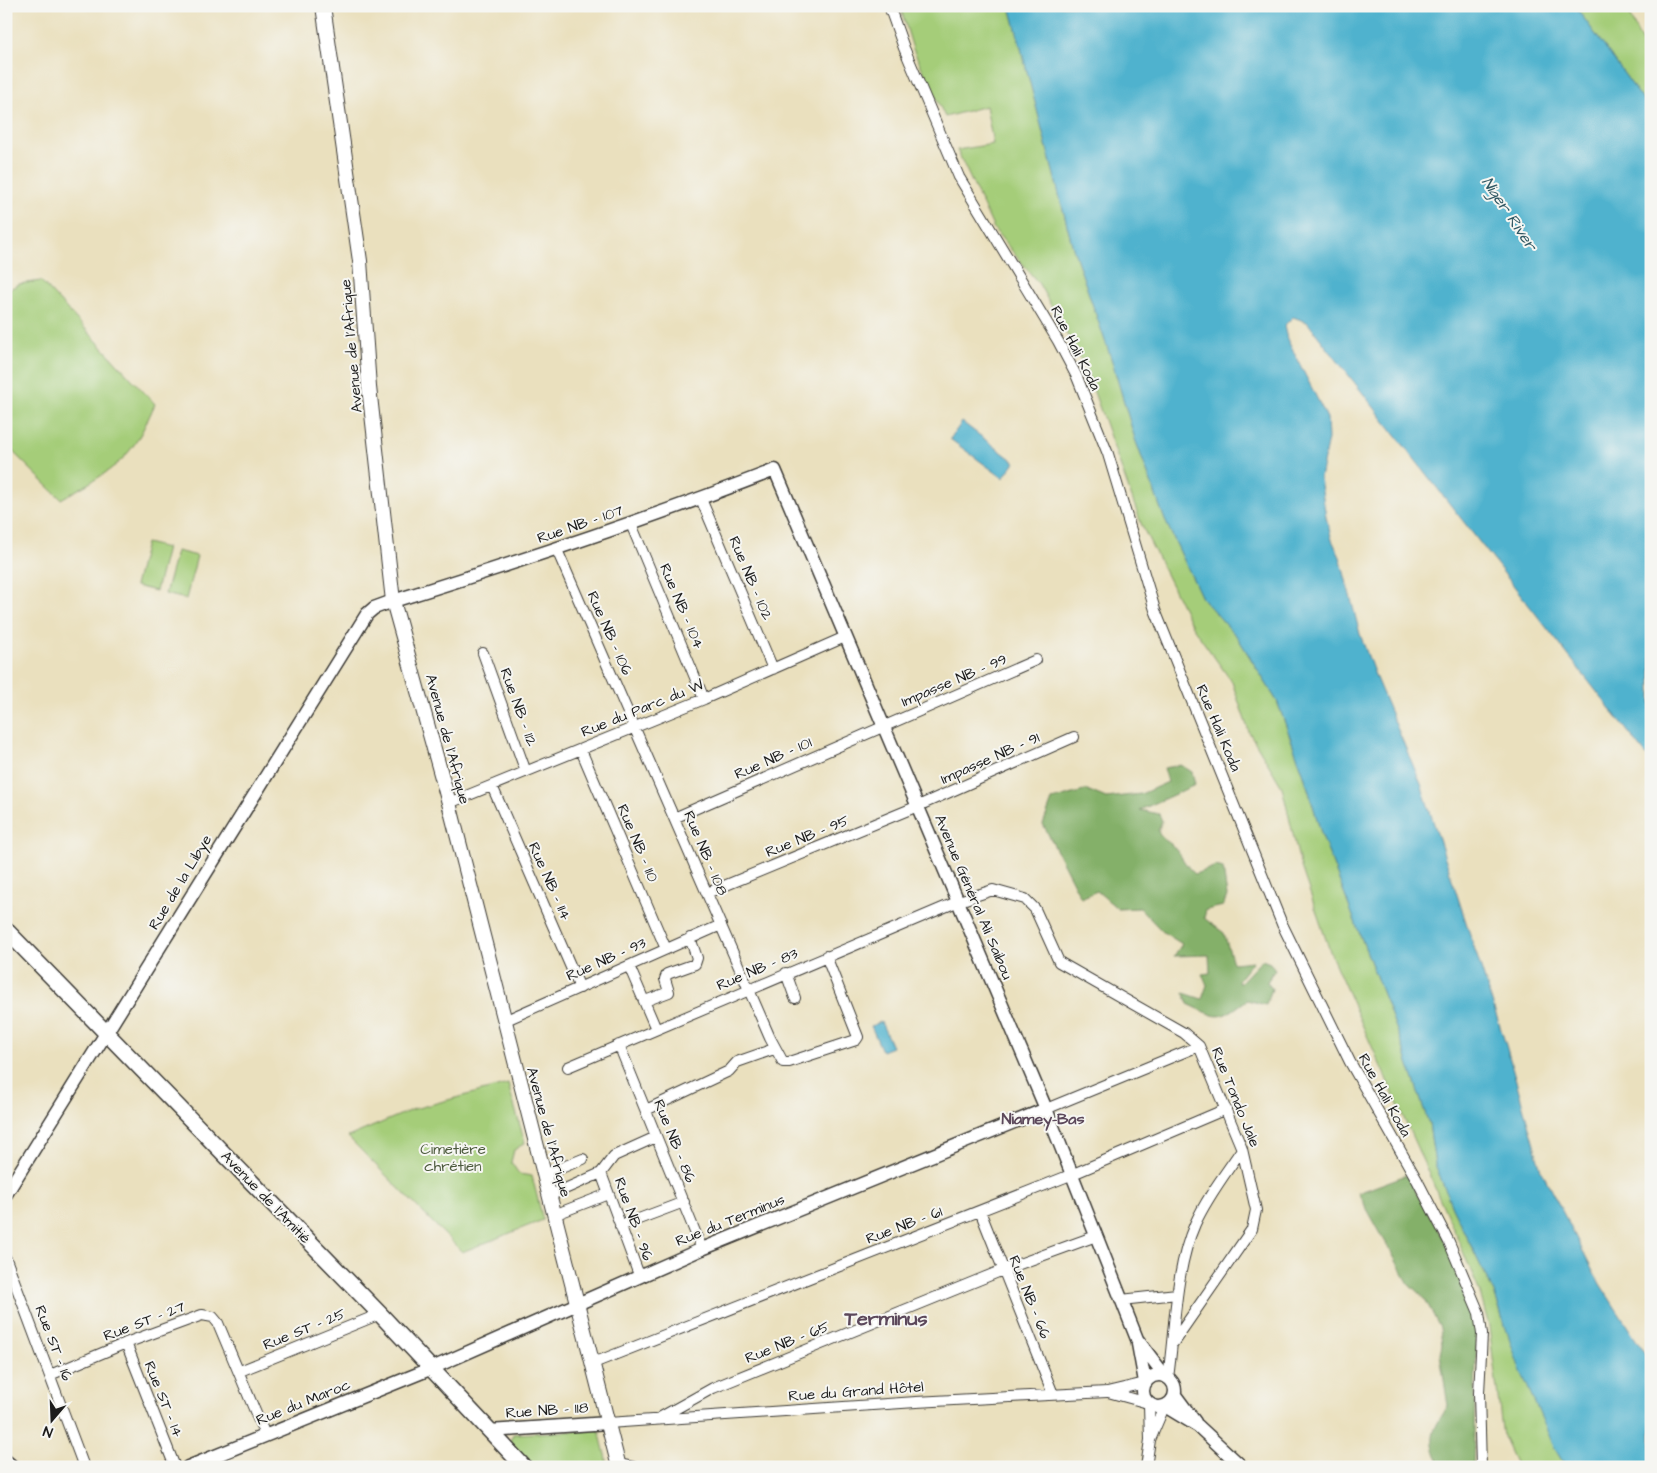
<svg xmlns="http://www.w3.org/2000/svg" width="1657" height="1473" font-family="'Architects Daughter',sans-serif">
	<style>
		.green { fill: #a5cd79; stroke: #60744a }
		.forest { fill: #84b069; stroke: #506642 }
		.water { fill: #4fb2ce; stroke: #366775 }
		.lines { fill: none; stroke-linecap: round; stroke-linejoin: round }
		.minor-casing { stroke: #3b3934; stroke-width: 12 }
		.tertiary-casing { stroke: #3b3934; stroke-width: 15 }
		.secondary-casing { stroke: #3b3934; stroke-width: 16 }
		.primary-casing { stroke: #3b3934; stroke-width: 18 }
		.minor { stroke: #fff; stroke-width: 10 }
		.tertiary { stroke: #fff; stroke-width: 12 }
		.secondary { stroke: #fff; stroke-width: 14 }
		.primary { stroke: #fff; stroke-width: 15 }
		.labels { text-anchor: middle; stroke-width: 4; stroke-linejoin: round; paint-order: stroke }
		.street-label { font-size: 15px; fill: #1c1c1c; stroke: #f6f6f2 }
		.park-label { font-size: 15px; fill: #4c5a3d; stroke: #f6f6f2 }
		.water-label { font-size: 16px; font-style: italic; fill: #305863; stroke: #f6f6f2 }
		.neighbourhood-label { font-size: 16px; font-weight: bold; fill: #5c485b; stroke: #f6f6f2 }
		.district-label { font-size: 20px; font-weight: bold; fill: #5c485b; stroke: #f6f6f2 }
	</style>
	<rect width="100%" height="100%" fill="#f6f6f2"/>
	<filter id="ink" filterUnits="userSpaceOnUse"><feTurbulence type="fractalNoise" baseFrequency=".02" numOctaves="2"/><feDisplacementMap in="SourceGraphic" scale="10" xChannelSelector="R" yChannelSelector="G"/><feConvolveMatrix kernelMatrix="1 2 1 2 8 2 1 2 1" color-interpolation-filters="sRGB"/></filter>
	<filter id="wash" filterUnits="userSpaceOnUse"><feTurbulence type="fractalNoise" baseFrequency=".0096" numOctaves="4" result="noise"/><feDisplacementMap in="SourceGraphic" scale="20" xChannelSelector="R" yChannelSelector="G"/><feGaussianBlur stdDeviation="1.12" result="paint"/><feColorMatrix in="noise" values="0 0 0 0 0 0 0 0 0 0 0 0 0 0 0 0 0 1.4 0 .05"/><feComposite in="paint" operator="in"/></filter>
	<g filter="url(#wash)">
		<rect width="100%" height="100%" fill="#eae0be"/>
		<!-- green -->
		<path class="green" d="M900 6H1010L1073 248 1111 358 1135 439 1165 520 1202 598 1238 638 1277 701 1304 775 1322 836 1398 1033 1429 1124 1435 1164 1452 1207 1494 1293 1504 1323 1555 1449 1566 1467H1517L1503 1437 1489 1326 1480 1293 1460 1244 1332 957 1300 864 1282 787 1249 732 1232 682 1192 626 1142 526 1085 367 1039 284 994 229 957 150 993 144 986 106 945 117 913 49Z
			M1575 6H1625L1651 62V111Z
			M41 281 155 404C148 419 141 436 131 449 114 472 85 485 61 499L6 445V291L19 284Z
			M146 543 167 548 156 591 135 586Z
			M177 551 197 556 186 599 165 594Z
			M508 1084 525 1143 514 1150 511 1162 519 1174 532 1176 543 1220 462 1252 348 1137 414 1109Z
			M599 1430 608 1467H532L509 1443 513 1434Z"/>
		<!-- forest -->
		<path class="forest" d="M1181 765 1192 772 1195 785 1140 810 1159 814 1162 821 1158 831C1161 839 1166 840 1172 845 1181 854 1185 866 1195 874L1216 866 1223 868 1227 896 1223 906 1206 910 1204 918 1224 933 1233 963 1253 961 1238 980 1239 984 1262 960 1270 963 1275 969 1267 982 1272 989 1266 1005 1247 1000C1217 1022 1220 1019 1188 1004L1184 993 1202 999 1207 985 1202 974 1210 973 1209 955 1174 956 1182 944 1163 932 1140 908 1118 909 1097 891 1081 898 1043 824 1052 800 1087 790 1106 798 1141 794 1168 782 1164 768Z
			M1406 1175 1449 1248 1477 1323 1473 1467H1436L1438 1460C1427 1436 1435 1427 1448 1406L1440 1354 1442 1345 1440 1328 1425 1299 1409 1284 1358 1193Z"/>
		<!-- water -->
		<path class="water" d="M1010 6H1575L1651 111V761L1307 322 1293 317 1284 326 1287 339 1327 418 1328 439 1320 478 1326 517 1332 540 1340 557 1360 634 1376 678 1421 784 1506 1045 1541 1170 1600 1284 1651 1363V1467H1566L1555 1449 1519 1367 1494 1293 1452 1207 1435 1164 1429 1124 1398 1033 1322 836 1304 775 1277 701 1238 638 1202 598 1165 520 1135 439 1111 358 1073 248Z
			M962 422 1015 462 1003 478 950 439Z
			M881 1022 892 1047 882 1051 871 1026Z"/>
	</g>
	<g filter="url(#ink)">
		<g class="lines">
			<defs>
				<path id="minor" d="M889 6 904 48 959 177 1058 341 1077 377 1108 454 1155 610 1282 924 1350 1062 1417 1180 1449 1242 1479 1313 1482 1334 1479 1393 1481 1467
					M701 499 773 669
					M631 524 704 699
					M557 550 770 1038 783 1062H789L856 1040 858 1037 826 956
					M483 653 526 772
					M581 750 666 949
					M492 786 580 988
					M449 803 704 699 845 637
					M674 818 1036 660
					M707 893 918 806 1074 737
					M629 966 656 1029
					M786 973 795 998
					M645 1001 669 992 665 979 667 974 695 964 697 958 690 938
					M504 1021 721 925
					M619 1045 702 1249
					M568 1067 959 901 993 890 1025 899 1035 909 1059 962 1184 1033 1199 1046 1242 1149 1256 1210 1252 1229 1173 1343
					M1046 1109 1199 1046
					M646 1110 729 1071 737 1062 774 1049
					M601 1173 639 1275
					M601 1173 614 1156 656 1137
					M544 1175 583 1159
					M549 1196 601 1173
					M980 1211 1053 1394
					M554 1215 608 1194
					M620 1226 684 1202
					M6 1259 84 1467
					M1121 1300 1177 1294
					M126 1343 175 1467
					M591 1364 1073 1174 1226 1109
					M240 1371 380 1314
					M50 1375 126 1343 202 1315 213 1317 218 1323 265 1435
					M1168 1378C1175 1328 1175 1269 1195 1224 1207 1197 1226 1173 1242 1149
					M1108 1392 1148 1403
					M1149 1404 1150 1440
					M661 1417 713 1388 1003 1270 1096 1236
					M608 1423 916 1402 1107 1392 1145 1383
					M618 1464 633 1467
					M1146 1467 1150 1440 1164 1407"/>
				<path id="tertiary" d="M6 1194 367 614 374 608 393 601C522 561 649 519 775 470L1046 1109 1137 1339 1165 1376
					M1138 1344 1145 1382
					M1143 1391a16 16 0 1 1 32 0a16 16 0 1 1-32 0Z
					M1175 1395 1195 1422
					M1165 1406 1198 1426 1242 1467
					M489 1431 608 1423
					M6 1461 13 1467
					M188 1467 430 1369 702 1249 1046 1109"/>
				<path id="secondary" d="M323 6 360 261 369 387 393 601 449 803 619 1467"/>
				<path id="primary" d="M6 930 380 1314 524 1467"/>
			</defs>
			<!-- minor casing -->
			<use href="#minor" class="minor-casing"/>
			<!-- tertiary casing -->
			<use href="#tertiary" class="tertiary-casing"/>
			<!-- secondary casing -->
			<use href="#secondary" class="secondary-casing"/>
			<!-- primary casing -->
			<use href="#primary" class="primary-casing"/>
			<!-- minor -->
			<use href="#minor" class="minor"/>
			<!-- tertiary -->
			<use href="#tertiary" class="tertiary"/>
			<!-- secondary -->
			<use href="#secondary" class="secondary"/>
			<!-- primary -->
			<use href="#primary" class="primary"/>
		</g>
	</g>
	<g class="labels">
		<!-- street labels -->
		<g class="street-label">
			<text transform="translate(351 346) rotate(-95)" y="5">Avenue de l'Afrique</text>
			<text transform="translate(1076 348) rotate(63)" y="5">Rue Hali Koda</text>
			<text transform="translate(580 524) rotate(-19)" y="5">Rue NB - 107</text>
			<text transform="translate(751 578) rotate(67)" y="5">Rue NB - 102</text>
			<text transform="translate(682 606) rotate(67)" y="5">Rue NB - 104</text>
			<text transform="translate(610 633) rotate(66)" y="5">Rue NB - 106</text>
			<text transform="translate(954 680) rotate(-23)" y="5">Impasse NB - 99</text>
			<text transform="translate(519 707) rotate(70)" y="5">Rue NB - 112</text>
			<text transform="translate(642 708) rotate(-22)" y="5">Rue du Parc du W</text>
			<text transform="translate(1219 728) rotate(67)" y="5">Rue Hali Koda</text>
			<text transform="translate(448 739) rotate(75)" y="5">Avenue de l'Afrique</text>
			<text transform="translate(773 758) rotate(-24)" y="5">Rue NB - 101</text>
			<text transform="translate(990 758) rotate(-24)" y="5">Impasse NB - 91</text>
			<text transform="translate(807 836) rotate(-22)" y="5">Rue NB - 95</text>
			<text transform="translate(638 843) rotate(67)" y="5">Rue NB - 110</text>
			<text transform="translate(706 853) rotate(67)" y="5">Rue NB - 108</text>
			<text transform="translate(550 881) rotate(66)" y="5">Rue NB - 114</text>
			<text transform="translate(180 882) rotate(-59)" y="5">Rue de la Libye</text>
			<text transform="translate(974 897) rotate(67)" y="5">Avenue Général Ali Saibou</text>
			<text transform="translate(606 959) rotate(-24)" y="5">Rue NB - 93</text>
			<text transform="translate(757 969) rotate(-23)" y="5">Rue NB - 83</text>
			<text transform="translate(1385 1095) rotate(61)" y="5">Rue Hali Koda</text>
			<text transform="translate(1236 1097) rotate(68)" y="5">Rue Tondo Jale</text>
			<text transform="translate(549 1132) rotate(75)" y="5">Avenue de l'Afrique</text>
			<text transform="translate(675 1141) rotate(68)" y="5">Rue NB - 86</text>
			<text transform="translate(266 1197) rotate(46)" y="5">Avenue de l'Amitié</text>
			<text transform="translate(634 1219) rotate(70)" y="5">Rue NB - 96</text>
			<text transform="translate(730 1220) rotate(-22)" y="5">Rue du Terminus</text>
			<text transform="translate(904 1225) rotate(-21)" y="5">Rue NB - 61</text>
			<text transform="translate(1030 1297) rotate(68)" y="5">Rue NB - 66</text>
			<text transform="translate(144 1321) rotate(-21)" y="5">Rue ST - 27</text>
			<text transform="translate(304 1329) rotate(-22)" y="5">Rue ST - 25</text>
			<text transform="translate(787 1342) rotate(-22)" y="5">Rue NB - 65</text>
			<text transform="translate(54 1343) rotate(69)" y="5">Rue ST - 16</text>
			<text transform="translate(856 1391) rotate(-4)" y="5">Rue du Grand Hôtel</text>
			<text transform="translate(164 1399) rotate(68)" y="5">Rue ST - 14</text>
			<text transform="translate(303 1402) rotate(-22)" y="5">Rue du Maroc</text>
			<text transform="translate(547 1410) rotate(-4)" y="5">Rue NB - 118</text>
		</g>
		<!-- park labels -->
		<g class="park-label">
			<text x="453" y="1154">Cimetière<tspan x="453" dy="17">chrétien</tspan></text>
		</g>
		<!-- water labels -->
		<g class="water-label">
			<text transform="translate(1510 213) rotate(56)" y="6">Niger River</text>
		</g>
		<!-- neighbourhood labels -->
		<g class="neighbourhood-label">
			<text x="1043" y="1124">Niamey-Bas</text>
		</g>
		<!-- district labels -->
		<g class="district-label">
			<text x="886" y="1325">Terminus</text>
		</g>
	</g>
	<!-- margin -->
	<rect width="1657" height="1473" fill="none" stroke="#f6f6f2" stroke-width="25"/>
	<!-- north arrow -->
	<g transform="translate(52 1420) rotate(199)" stroke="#f6f6f2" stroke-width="4" paint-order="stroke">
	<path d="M0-4L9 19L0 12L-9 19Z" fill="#1c1c1c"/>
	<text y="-8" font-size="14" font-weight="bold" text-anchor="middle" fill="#1c1c1c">N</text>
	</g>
</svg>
